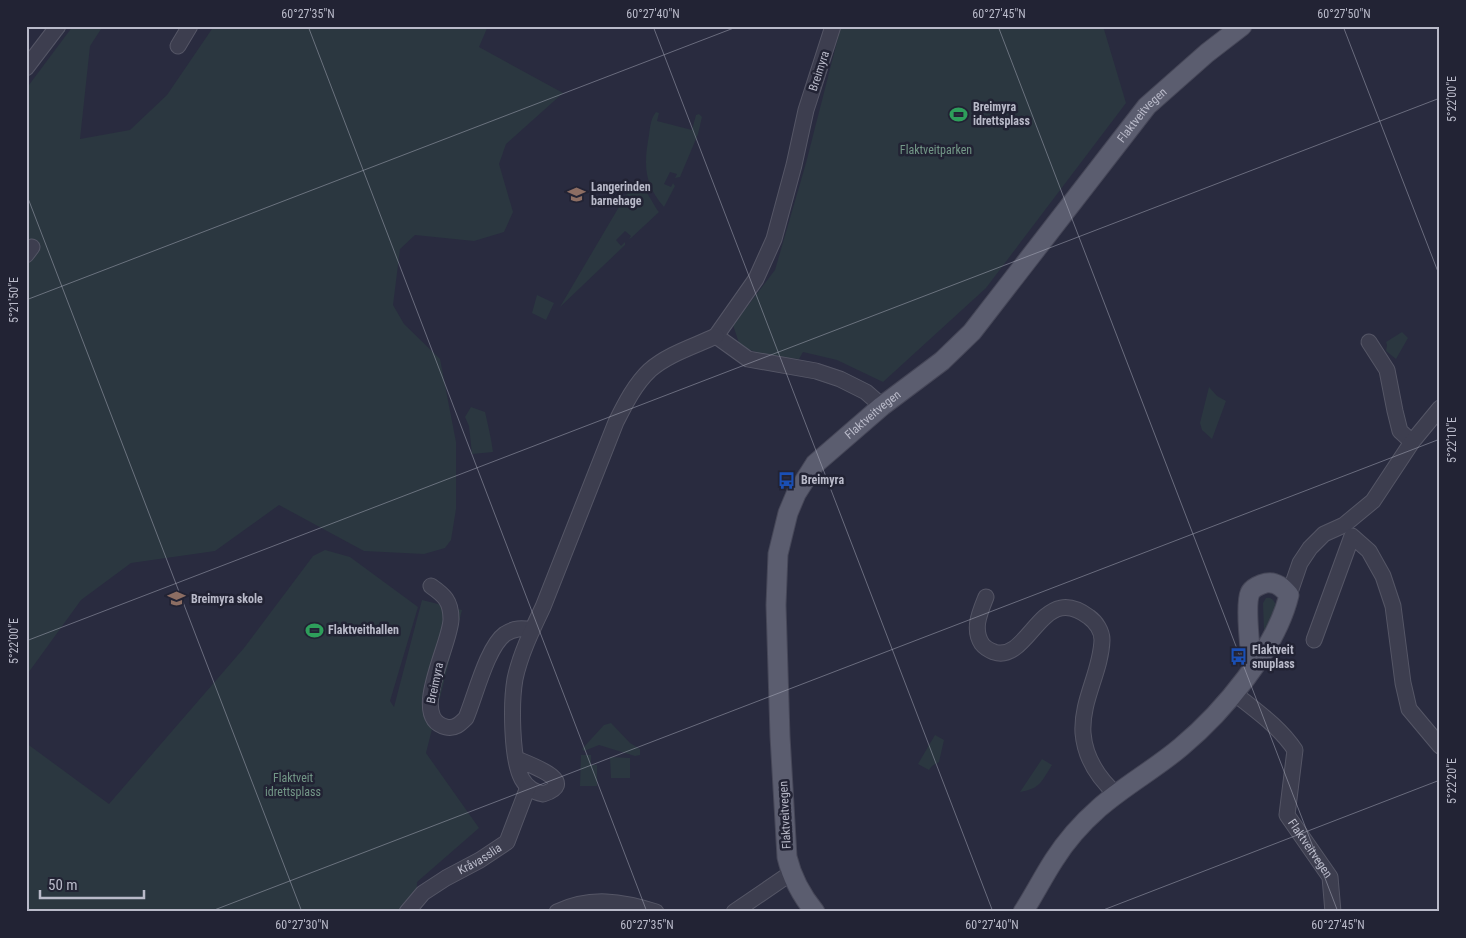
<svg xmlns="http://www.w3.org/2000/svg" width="1466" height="938" font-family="'Roboto Condensed',sans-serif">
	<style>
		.green { fill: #2b3740 }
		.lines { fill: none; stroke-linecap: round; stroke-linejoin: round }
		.minor-casing { stroke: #555666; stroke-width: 17 }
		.major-casing { stroke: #464758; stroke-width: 21 }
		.minor { stroke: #3d3e4f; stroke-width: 15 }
		.major { stroke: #5b5d6f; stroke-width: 19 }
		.ticks { fill: none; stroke: #b9bac9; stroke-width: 1; stroke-opacity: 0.45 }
		.labels { text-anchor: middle; stroke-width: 5; stroke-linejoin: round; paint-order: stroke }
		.street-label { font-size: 12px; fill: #b9bac9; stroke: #222334 }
		.poi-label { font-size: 12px; font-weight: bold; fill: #b9bac9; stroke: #222334; text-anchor: start }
		.park-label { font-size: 12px; fill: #739787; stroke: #222334 }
		.neatline { fill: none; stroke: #b9bac9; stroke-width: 2 }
		.ticks-label { font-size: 12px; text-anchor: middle; fill: #b9bac9 }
	</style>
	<rect width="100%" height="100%" fill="#292b3f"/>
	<!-- green -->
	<path class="green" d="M73 26H103L90 46 80 139 130 130 167 95 214 26H488L479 47 563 93 506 144 499 164 513 212 504 232 474 241 415 235 400 249 393 305 404 324 440 359 456 442V509L451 540 445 548 424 554 364 551 279 505 215 551 131 563 81 600 26 676V89Z
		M841 26H1103L1126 103 986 288 883 382 837 360 803 352 799 359 766 356 740 346 733 325 775 270 806 163Z
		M656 112 659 113 657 121 692 130 696 115 699 114 702 117 698 134 680 177 675 178 677 174 670 172 664 184 671 187 673 183 675 186 664 207C643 183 644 163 649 135 650 127 651 118 656 112Z
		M640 184C645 187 654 206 659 212L631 238 629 239 631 236 625 231 616 240 621 246 625 242V245L560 307 626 195 632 188Z
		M537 295 554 303 546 320 532 313Z
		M1402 332 1408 338 1396 359 1386 351 1387 345 1386 342Z
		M1209 387 1217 396 1226 401 1212 439 1202 430 1200 423Z
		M471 407 485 412C488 425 491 437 493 452L472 454 469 426 465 417Z
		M325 550 350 557 418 607 390 701 394 707 422 600 462 610 426 753 479 828 417 882 416 912H26V743L109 804 244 648 313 556Z
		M1266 598C1272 597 1275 601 1276 606L1264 631 1263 603Z
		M611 723 630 743 640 749V755L635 756 599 745 584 751 582 749 604 725Z
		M935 735 944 740 939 762 932 766 929 770 918 764Z
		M581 755H591V765H597V786H580Z
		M610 757 630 758V778H611Z
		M1042 759 1052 765C1041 782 1041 788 1020 792Z"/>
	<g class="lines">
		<defs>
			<g id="minor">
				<path d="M833 26 806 110 794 165 774 239 756 279 716 336 748 359 816 371 840 379 866 392 882 406"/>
				<path d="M178 46 190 26"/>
				<path d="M26 68 58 26"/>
				<path d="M26 255 32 247"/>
				<path d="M1369 342 1387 370 1395 411 1400 431 1412 442"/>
				<path d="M431 586C444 595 451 601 451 619 451 644 408 718 446 727 455 729 460 724 466 718 475 697 487 647 505 634 514 628 522 628 532 630"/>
				<path d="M1289 595 1300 563 1310 548 1324 534 1344 525 1373 501 1412 442 1440 408"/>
				<path d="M986 597C980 612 972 629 982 644 985 648 989 650 994 652 1021 661 1035 613 1061 608 1071 606 1081 611 1089 617 1096 622 1102 631 1102 640 1101 672 1081 700 1083 733 1085 758 1098 778 1117 795"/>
				<path d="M1314 640 1352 536 1369 551 1383 576 1393 606 1403 683 1409 709 1440 746"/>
				<path id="s1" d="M1234 693C1256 711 1279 726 1295 750L1287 815 1330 877 1333 912"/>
				<path d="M517 759C528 764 581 782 543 794 534 792 527 788 522 779 511 759 511 702 515 679 520 655 532 630 543 607L616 422C625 404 635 384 650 370 668 354 695 346 716 336"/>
				<path id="s2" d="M407 912 423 893 446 878 480 860 507 842 528 787"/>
				<path d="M557 912C590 896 622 901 656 912"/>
				<path d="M734 912 791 873"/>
			</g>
			<g id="major">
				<path id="s3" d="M815 912C801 895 792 878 787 857L780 736 776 605 778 554 788 513 796 494 815 464 882 406 942 361 972 332 1147 106 1207 53 1242 26"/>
				<path d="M1023 912C1034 895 1043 877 1054 860 1066 841 1082 823 1099 808 1124 786 1155 769 1181 747 1223 712 1276 649 1289 595 1283 588 1276 581 1266 583 1261 584 1252 588 1250 593 1245 604 1250 655 1253 667"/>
			</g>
		</defs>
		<!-- minor casing -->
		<use href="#minor" class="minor-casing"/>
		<!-- major casing -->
		<use href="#major" class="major-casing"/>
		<!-- minor -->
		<use href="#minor" class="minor"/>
		<!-- major -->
		<use href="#major" class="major"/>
	</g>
	<!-- ticks -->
	<path class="ticks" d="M308 26 647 912M653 26 993 912M998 26 1338 912M1343 26 1440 277M26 193 302 912M26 300 739 26M26 641 1440 98M209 912 1440 439M1098 912 1440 780"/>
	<!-- icons -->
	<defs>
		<symbol id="stadium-bare" viewBox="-9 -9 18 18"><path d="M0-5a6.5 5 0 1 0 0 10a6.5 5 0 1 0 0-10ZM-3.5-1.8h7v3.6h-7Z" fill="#2e9e5b" stroke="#222334" stroke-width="2.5" paint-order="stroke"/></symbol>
		<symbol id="school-bare" viewBox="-9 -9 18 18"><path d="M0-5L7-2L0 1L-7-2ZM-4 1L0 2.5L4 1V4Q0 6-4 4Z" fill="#8d6e63" stroke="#222334" stroke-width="2.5" paint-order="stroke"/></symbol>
		<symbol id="bus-bare" viewBox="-9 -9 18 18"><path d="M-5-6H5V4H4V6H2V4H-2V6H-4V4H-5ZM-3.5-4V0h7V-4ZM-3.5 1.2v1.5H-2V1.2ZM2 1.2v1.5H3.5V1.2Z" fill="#1a4fb4" stroke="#222334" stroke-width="2.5" paint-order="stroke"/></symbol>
	</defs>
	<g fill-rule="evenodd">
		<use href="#stadium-bare" x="946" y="102" width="25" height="25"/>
		<use href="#school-bare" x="564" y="182" width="25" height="25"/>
		<use href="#bus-bare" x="774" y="468" width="25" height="25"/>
		<use href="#school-bare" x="164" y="586" width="25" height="25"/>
		<use href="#stadium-bare" x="302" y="618" width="25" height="25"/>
		<use href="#bus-bare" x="1226" y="644" width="25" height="25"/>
	</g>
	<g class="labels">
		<!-- street labels -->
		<g class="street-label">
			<text transform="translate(819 71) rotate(-72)" y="4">Breimyra</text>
			<text dy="4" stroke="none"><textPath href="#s3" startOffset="945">Flaktveitvegen</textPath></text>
			<text dy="4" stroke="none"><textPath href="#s3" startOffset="540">Flaktveitvegen</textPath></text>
			<text transform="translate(435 683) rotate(-78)" y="4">Breimyra</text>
			<text transform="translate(785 815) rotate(-93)" y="4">Flaktveitvegen</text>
			<text dy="4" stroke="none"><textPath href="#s1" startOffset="190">Flaktveitvegen</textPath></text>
			<text dy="4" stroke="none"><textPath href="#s2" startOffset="91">Kråvasslia</textPath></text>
		</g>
		<!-- poi labels -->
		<g class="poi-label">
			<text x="973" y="111">Breimyra<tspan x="973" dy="14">idrettsplass</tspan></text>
			<text x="591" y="191">Langerinden<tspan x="591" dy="14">barnehage</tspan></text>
			<text x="801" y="484">Breimyra</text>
			<text x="191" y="603">Breimyra skole</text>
			<text x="328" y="634">Flaktveithallen</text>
			<text x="1252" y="654">Flaktveit<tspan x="1252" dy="14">snuplass</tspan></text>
		</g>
		<!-- park labels -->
		<g class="park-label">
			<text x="936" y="154">Flaktveitparken</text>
			<text x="293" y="782">Flaktveit<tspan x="293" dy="14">idrettsplass</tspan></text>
		</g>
	</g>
	<!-- border -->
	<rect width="1466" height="938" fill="none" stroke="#222334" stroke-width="55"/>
	<!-- scale -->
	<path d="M40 890v8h104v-8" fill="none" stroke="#b9bac9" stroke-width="2.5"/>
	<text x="48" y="890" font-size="15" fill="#b9bac9" stroke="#222334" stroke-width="4" paint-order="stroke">50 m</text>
	<rect x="28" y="28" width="1410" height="882" class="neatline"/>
	<g class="ticks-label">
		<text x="308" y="18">60°27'35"N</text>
		<text x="653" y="18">60°27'40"N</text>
		<text x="999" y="18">60°27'45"N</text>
		<text x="1344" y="18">60°27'50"N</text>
		<text transform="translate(1452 99) rotate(-90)" y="4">5°22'00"E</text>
		<text transform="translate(14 300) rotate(-90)" y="4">5°21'50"E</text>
		<text transform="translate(1452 440) rotate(-90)" y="4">5°22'10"E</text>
		<text transform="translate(14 641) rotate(-90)" y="4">5°22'00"E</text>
		<text transform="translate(1452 781) rotate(-90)" y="4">5°22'20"E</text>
		<text x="302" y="929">60°27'30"N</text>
		<text x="647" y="929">60°27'35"N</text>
		<text x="992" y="929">60°27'40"N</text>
		<text x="1338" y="929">60°27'45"N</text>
	</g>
</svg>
